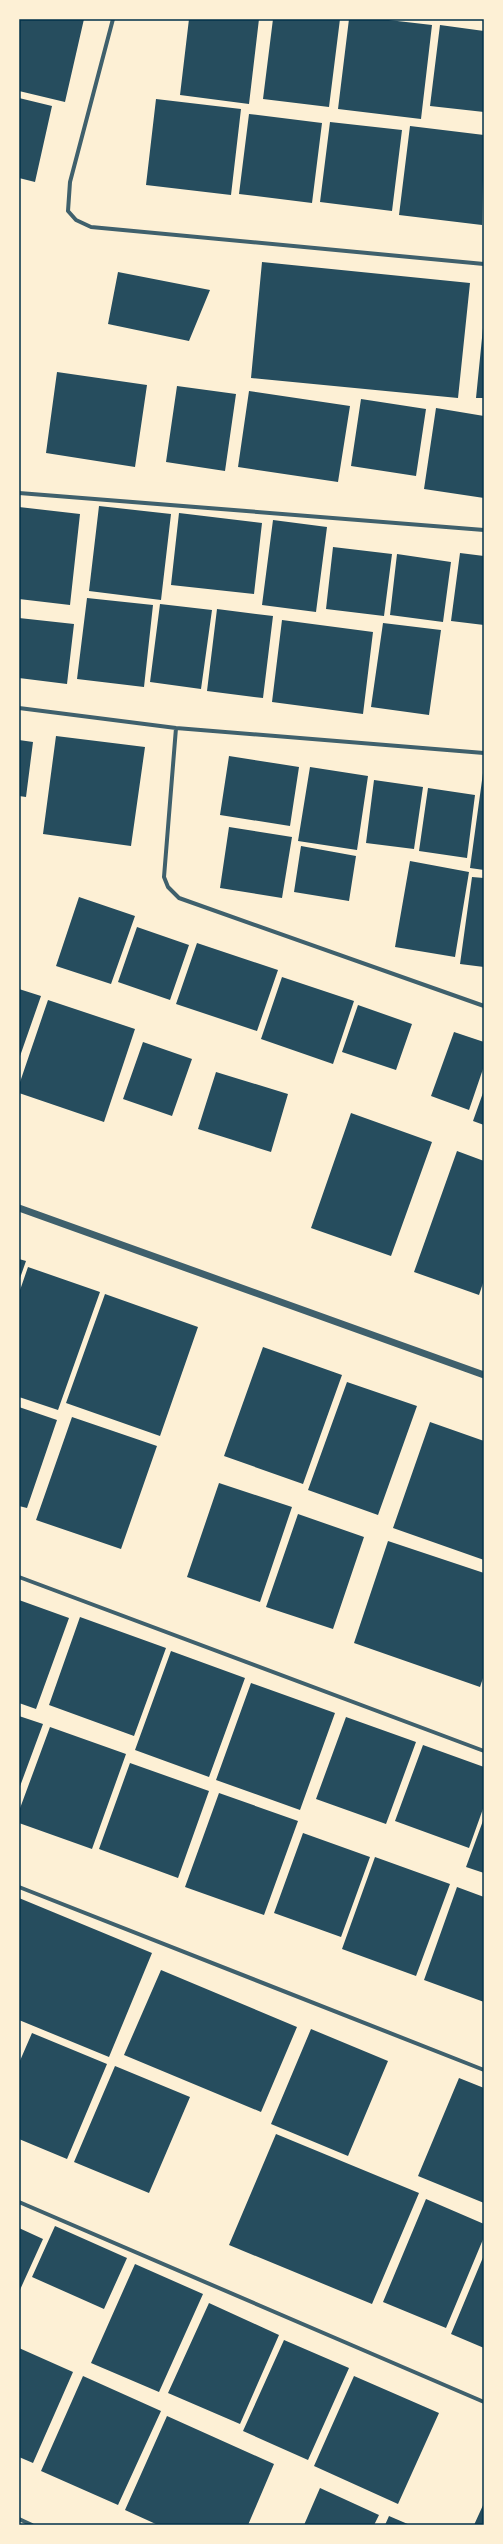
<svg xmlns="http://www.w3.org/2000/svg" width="503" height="2544" font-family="'Alegreya Sans',sans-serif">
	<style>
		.building { fill: #264d5e }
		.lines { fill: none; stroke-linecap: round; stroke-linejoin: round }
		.minor { stroke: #3f606c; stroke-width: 4 }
		.tertiary { stroke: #3f606c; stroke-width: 7 }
		.neatline { fill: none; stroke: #003049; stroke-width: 1.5 }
	</style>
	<rect width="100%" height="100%" fill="#fdf0d5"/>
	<!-- building -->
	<path class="building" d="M19 19H84L65 102 19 91Z
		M189 19H259L249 104 180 95Z
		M273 19H340L329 107 263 99Z
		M349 19H380L432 25 421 119 338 109Z
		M440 25 484 31V112L430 106Z
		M19 98 52 106 35 182 19 178Z
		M156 99 241 109 231 195 146 185Z
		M249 114 322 123 312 203 239 194Z
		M330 122 402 130 392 211 320 202Z
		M410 126 484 135 482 225 399 215Z
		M262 262 470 283 458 398 251 378Z
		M118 272 210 290 189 341 108 324Z
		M483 328H484V398H476Z
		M57 372 147 385 135 467 46 453Z
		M177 386 236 394 225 471 166 462Z
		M249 391 350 406 338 482 238 467Z
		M361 399 426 409 416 476 351 466Z
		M436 408 484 416V498L424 489Z
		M99 506 171 514 161 600 89 591Z
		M19 507 80 514 70 605 19 599Z
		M179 513 262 523 254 594 171 585Z
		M273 520 327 527 316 612 262 605Z
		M333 547 392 554 384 616 326 609Z
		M460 553 484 556V625L451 621Z
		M397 554 451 562 443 622 390 615Z
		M87 598 153 605 144 687 77 679Z
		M160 604 212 610 201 689 150 682Z
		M217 609 273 616 263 698 207 691Z
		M19 618 74 624 67 684 19 678Z
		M282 620 373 632 363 714 272 702Z
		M383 623 441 630 429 715 371 707Z
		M56 736 145 747 131 846 43 834Z
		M19 740 33 742 26 797 19 796Z
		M229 756 299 767 290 826 220 815Z
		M310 767 368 776 357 850 298 841Z
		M483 773H484V870L470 868Z
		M374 780 423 787 414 849 366 843Z
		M428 788 475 795 467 858 419 851Z
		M229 827 292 837 282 898 220 888Z
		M301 846 356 856 349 901 294 892Z
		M410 861 469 872 455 957 395 947Z
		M472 877 484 878V967L460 964Z
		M79 897 135 916 111 984 56 966Z
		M137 927 189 945 170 1000 118 982Z
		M197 943 278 970 257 1031 176 1004Z
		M282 977 354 1001 333 1064 261 1039Z
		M19 989 41 996 19 1059Z
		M48 1000 135 1029 104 1122 19 1093V1085Z
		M358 1005 412 1024 396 1070 342 1052Z
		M454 1032 484 1042V1066L469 1110 431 1096Z
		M143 1042 192 1059 172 1116 123 1099Z
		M216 1072 288 1094 271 1152 198 1129Z
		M484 1090V1125L473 1121Z
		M351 1113 432 1142 391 1256 311 1228Z
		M457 1151 484 1161V1280L479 1295 414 1272Z
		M19 1259 26 1261 19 1281Z
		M28 1267 100 1292 58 1410 19 1397V1293Z
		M105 1294 198 1327 160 1436 66 1403Z
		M263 1347 342 1375 303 1484 224 1456Z
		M347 1382 417 1406 378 1515 308 1490Z
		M19 1407 57 1420 27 1508 19 1506Z
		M72 1417 157 1446 121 1549 36 1520Z
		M430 1422 484 1441V1560L393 1528Z
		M219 1483 292 1507 260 1602 187 1577Z
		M298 1514 364 1537 333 1629 266 1607Z
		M388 1541 484 1573V1675L480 1687 354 1643Z
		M19 1600 69 1618 36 1709 19 1703Z
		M80 1617 166 1648 134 1736 49 1705Z
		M171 1651 245 1678 209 1777 135 1750Z
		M251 1683 335 1713 300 1810 216 1780Z
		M19 1716 43 1724 19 1789Z
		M346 1717 416 1742 386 1824 316 1799Z
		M50 1727 126 1754 92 1849 19 1823V1811Z
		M423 1745 484 1767V1806L469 1848 395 1821Z
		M130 1763 209 1791 178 1878 99 1849Z
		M219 1793 298 1821 264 1915 185 1887Z
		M484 1818V1873L466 1867Z
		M303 1833 370 1857 341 1937 274 1913Z
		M375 1857 450 1884 416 1976 342 1949Z
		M457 1887 484 1897V2002L424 1980Z
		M19 1898 152 1953 109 2057 19 2020Z
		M161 1970 297 2027 261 2112 124 2055Z
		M311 2029 388 2061 348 2156 271 2124Z
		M32 2033 107 2064 67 2159 19 2139V2063Z
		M115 2066 190 2097 149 2193 74 2162Z
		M459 2078 484 2088V2203L418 2176Z
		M276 2134 419 2193 372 2304 229 2245Z
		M426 2199 484 2224V2237L446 2328 383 2302Z
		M55 2226 127 2258 104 2309 32 2277Z
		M19 2228 43 2239 19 2292Z
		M484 2255V2348L451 2334Z
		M135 2264 203 2294 159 2392 91 2363Z
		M209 2303 279 2335 240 2424 168 2393Z
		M284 2340 349 2368 308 2460 243 2431Z
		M19 2348 73 2372 33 2463 19 2457Z
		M83 2376 161 2411 118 2505 41 2471Z
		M354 2376 439 2413 398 2504 314 2466Z
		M167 2416 274 2464 248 2525H158L125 2510Z
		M320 2488 379 2515 374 2525H304Z
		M484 2503V2525H474Z
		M389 2516 410 2525H385Z"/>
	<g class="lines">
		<!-- minor -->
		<path class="minor" d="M113 19 70 182 68 211 76 220 91 227 484 264
			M19 493 484 530
			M19 708 176 728 484 753
			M176 728 164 877 168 887 179 898 484 1006
			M19 1577 484 1751
			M19 1887 484 2070
			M19 2202 484 2402
			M19 2519 32 2525"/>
		<!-- tertiary -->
		<path class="tertiary" d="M19 1208 484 1375"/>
	</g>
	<!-- border -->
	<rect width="503" height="2544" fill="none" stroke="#fdf0d5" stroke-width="40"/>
	<rect x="20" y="20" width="463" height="2504" class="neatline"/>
</svg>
